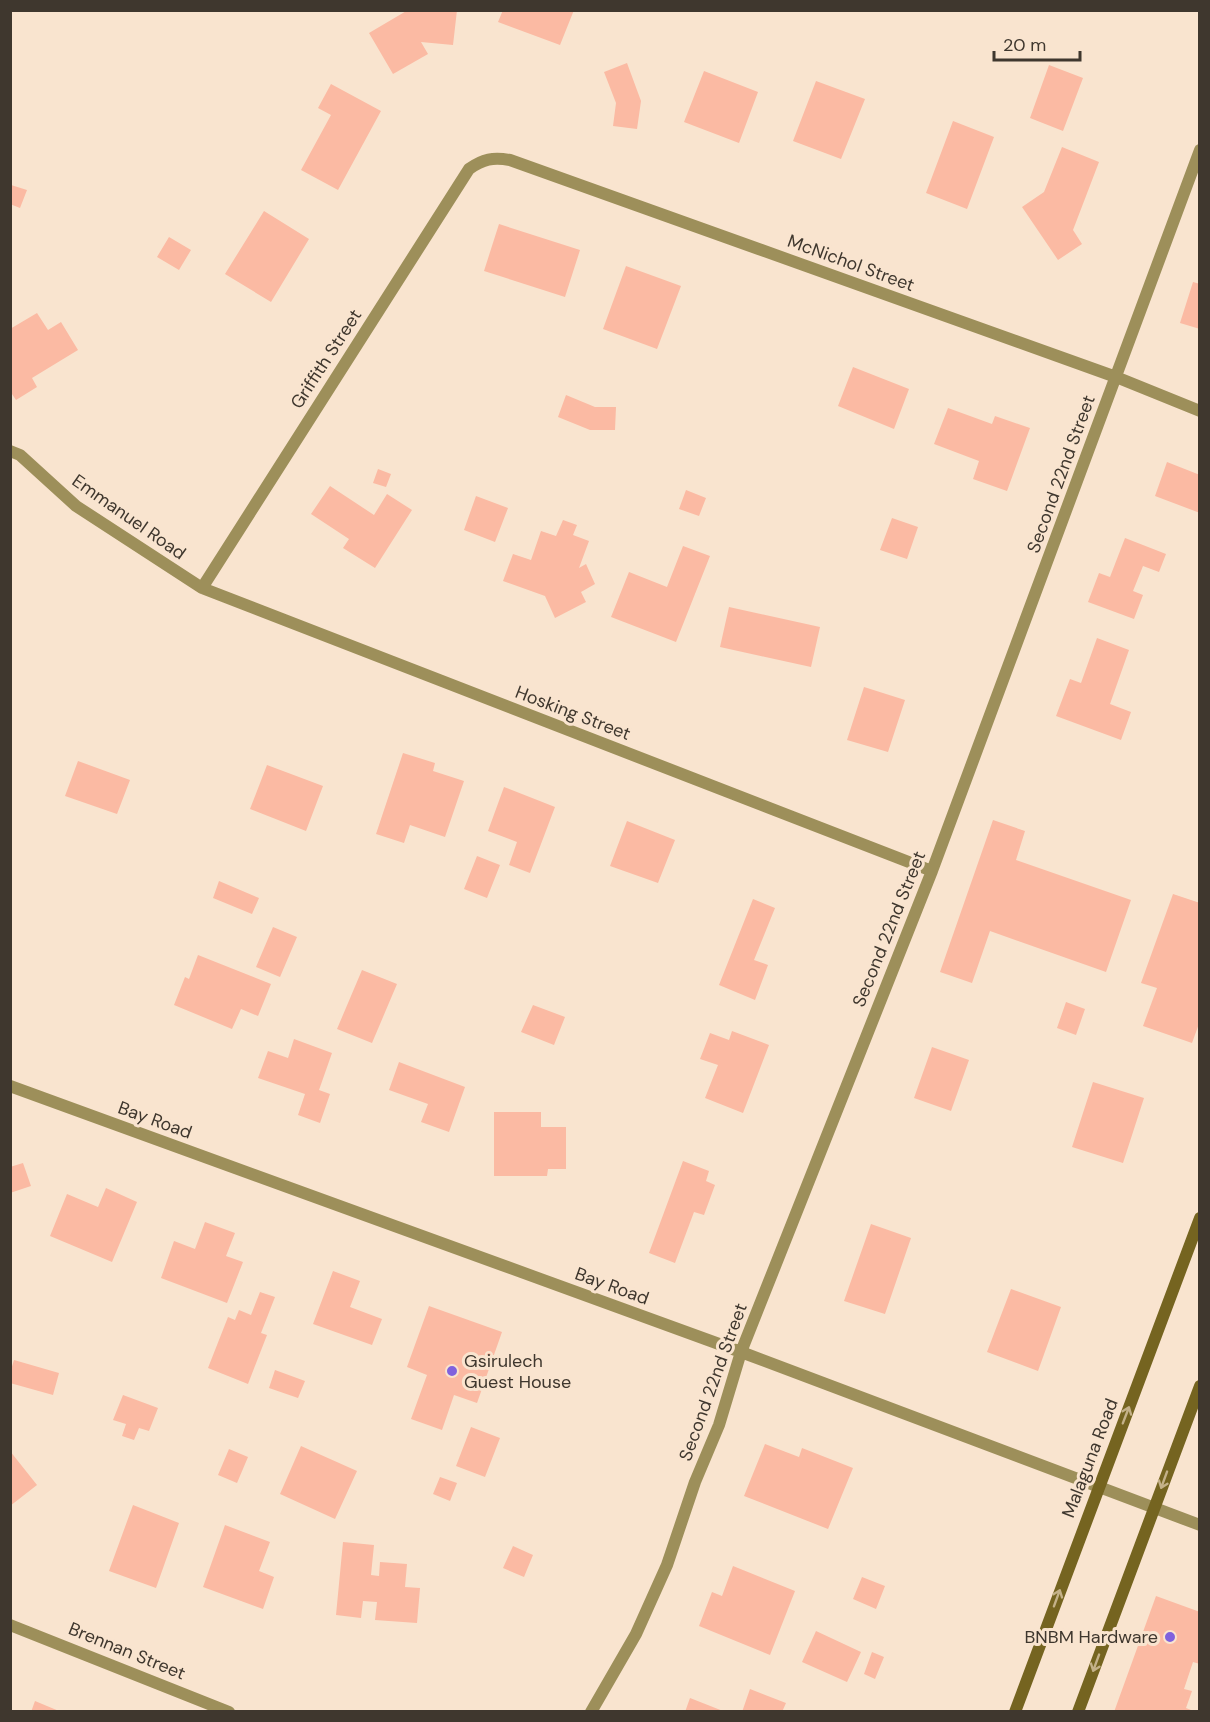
<svg xmlns="http://www.w3.org/2000/svg" width="1210" height="1722" font-family="'DM Sans',sans-serif">
	<style>
		.building { fill: #fbbaa3 }
		.lines { fill: none; stroke-linecap: round; stroke-linejoin: round }
		.street { stroke: #9d8f5a; stroke-width: 12 }
		.secondary { stroke: #756420; stroke-width: 12 }
		.oneway { stroke: #c4b189 }
		.poi-dot { fill: #8062dd; stroke: #f9e4cf; stroke-width: 2 }
		.labels { text-anchor: middle; stroke-width: 6; stroke-linejoin: round; paint-order: stroke }
		.street-label { font-size: 18px; fill: #3f372e; stroke: #f9e4cf }
		.poi-label { font-size: 18px; fill: #3f372e; stroke: #f9e4cf; text-anchor: start }
	</style>
	<rect width="100%" height="100%" fill="#f9e4cf"/>
	<!-- building -->
	<path class="building" d="M408 10H457L453 45 421 42 428 54 393 74 369 33Z
		M503 10H574L560 45 498 22Z
		M627 63 641 101 637 129 613 126 616 103 604 72Z
		M1049 65 1083 78 1063 131 1030 118Z
		M704 71 758 92 739 143 684 122Z
		M816 81 865 99 841 159 793 141Z
		M331 84 381 111 338 190 301 170 331 115 318 108Z
		M953 121 994 137 967 209 926 193Z
		M1062 147 1099 162 1073 230 1082 244 1058 260 1022 207 1044 192Z
		M11 185 27 190 20 208 10 204Z
		M264 211 309 239 271 302 225 274Z
		M499 224 580 250 565 297 484 271Z
		M169 237 191 250 179 270 157 257Z
		M626 266 681 286 657 349 603 329Z
		M1193 282 1200 284V329L1180 323Z
		M37 313 48 330 61 322 78 350 32 378 37 387 16 400 10 391V329Z
		M853 367 909 389 894 429 838 406Z
		M566 395 595 407H616L615 430H590L558 417Z
		M948 408 992 424 995 416 1030 428 1007 491 973 479 979 461 934 444Z
		M1167 462 1200 475V513L1155 496Z
		M378 469 391 474 386 487 373 483Z
		M330 486 374 515 387 494 412 510 375 568 343 548 349 539 311 514Z
		M686 490 706 498 699 516 679 509Z
		M476 496 508 508 495 542 464 530Z
		M892 518 918 527 907 559 880 550Z
		M563 520 577 525 573 535 589 541 579 568 586 564 595 584 581 592 586 602 555 618 545 596 503 581 513 554 531 560 541 531 556 536Z
		M1125 538 1166 554 1159 572 1143 566 1133 591 1143 595 1134 619 1088 602 1099 573 1110 577Z
		M683 546 710 556 676 642 611 617 629 572 667 587Z
		M729 607 820 627 811 667 720 647Z
		M1097 638 1129 650 1110 704 1131 712 1121 740 1056 716 1070 679 1081 683Z
		M864 687 905 700 888 752 847 740Z
		M403 753 435 763 433 771 464 781 445 837 410 825 404 843 376 834Z
		M78 761 130 780 117 814 65 796Z
		M267 765 323 786 306 831 250 809Z
		M504 787 555 807 530 873 509 865 517 842 488 831Z
		M993 820 1025 831 1016 860 1131 900 1106 972 990 931 972 983 940 972Z
		M627 821 675 840 658 883 610 866Z
		M477 856 500 865 487 898 464 889Z
		M219 881 259 898 252 914 213 898Z
		M1173 894 1200 903V1021L1192 1043 1143 1026 1157 988 1141 983Z
		M753 899 775 908 754 960 768 965 755 1000 719 985Z
		M273 927 297 937 280 977 256 967Z
		M198 955 271 984 258 1016 241 1009 232 1029 174 1005 185 977 189 979Z
		M362 970 397 984 372 1043 337 1029Z
		M1066 1002 1085 1009 1076 1035 1057 1028Z
		M533 1005 565 1017 554 1045 521 1032Z
		M732 1031 769 1045 743 1113 705 1098 718 1065 700 1059 710 1033 729 1040Z
		M294 1039 332 1053 319 1090 330 1094 320 1123 298 1115 305 1094 258 1078 268 1051 288 1058Z
		M932 1047 969 1060 951 1111 914 1098Z
		M399 1062 465 1087 449 1132 421 1122 428 1104 389 1090Z
		M1093 1082 1144 1098 1123 1163 1072 1147Z
		M494 1112H541V1127H566V1169H548L547 1176H494Z
		M683 1161 709 1171 706 1181 715 1185 704 1215 694 1212 675 1263 649 1253Z
		M23 1163 31 1186 10 1193V1167Z
		M106 1188 137 1202 112 1262 50 1236 67 1194 98 1207Z
		M205 1222 235 1233 226 1256 243 1262 227 1303 161 1278 174 1241 195 1249Z
		M871 1224 911 1238 885 1314 844 1301Z
		M333 1271 360 1281 350 1307 382 1319 372 1345 313 1324Z
		M1011 1289 1061 1307 1038 1371 987 1352Z
		M260 1292 275 1297 261 1333 267 1335 248 1384 208 1368 228 1317 235 1320 239 1310 251 1315Z
		M429 1306 502 1332 477 1403 454 1395 442 1430 411 1419 427 1375 407 1367Z
		M14 1360 59 1373 53 1395 10 1383V1373Z
		M275 1370 305 1381 298 1398 269 1388Z
		M123 1395 158 1408 149 1431 139 1428 134 1440 122 1436 126 1424 113 1420Z
		M471 1427 500 1438 485 1477 456 1466Z
		M765 1444 799 1457 802 1448 853 1468 828 1529 744 1496Z
		M301 1446 357 1471 335 1519 280 1494Z
		M229 1449 248 1457 237 1483 218 1475Z
		M10 1451 37 1485 10 1506Z
		M440 1477 457 1483 450 1501 433 1494Z
		M133 1505 179 1523 156 1588 109 1571Z
		M225 1525 270 1542 259 1571 274 1577 263 1609 203 1587Z
		M343 1542 374 1545 371 1575 379 1576 380 1562 407 1564 405 1587 420 1588 417 1623 375 1620 377 1602 363 1601 361 1618 336 1615Z
		M513 1546 533 1555 524 1577 503 1568Z
		M733 1566 795 1591 770 1655 699 1626 712 1592 722 1596Z
		M862 1577 885 1586 876 1609 853 1599Z
		M1156 1596 1200 1612V1664L1193 1662 1184 1689 1192 1691 1186 1708 1196 1712H1114Z
		M816 1631 861 1652 847 1682 802 1662Z
		M872 1652 884 1657 875 1679 864 1674Z
		M750 1689 786 1703 782 1712H742Z
		M690 1698 723 1711V1712H685Z
		M35 1701 59 1711V1712H31Z"/>
	<g class="lines">
		<!-- street -->
		<path class="street" d="M10 451 20 455 76 506 202 588 932 871
			M202 588 469 169C483 159 493 157 510 160L1116 377 1200 411
			M10 1086 741 1352 1200 1525
			M10 1625 229 1712
			M591 1712 636 1634 667 1565 695 1482 719 1425 741 1352 932 871 1200 150"/>
		<!-- secondary -->
		<path class="secondary" d="M1015 1712 1200 1218
			M1078 1712 1200 1386"/>
	</g>
	<!-- one-way arrows -->
	<defs><path id="oneway-shaft" d="M-6 0H5M1.5-3L5.5 0L1.5 3" fill="none" stroke-width="1.6" stroke-linecap="round" stroke-linejoin="round" transform="scale(1.5)"/></defs>
	<g class="oneway">
		<use href="#oneway-shaft" transform="translate(1126 1415) rotate(-69)"/>
		<use href="#oneway-shaft" transform="translate(1164 1480) rotate(110)"/>
		<use href="#oneway-shaft" transform="translate(1057 1598) rotate(-70)"/>
		<use href="#oneway-shaft" transform="translate(1096 1663) rotate(110)"/>
	</g>
	<!-- markers -->
	<g class="poi-dot">
		<circle cx="452" cy="1371" r="6"/>
		<circle cx="1170" cy="1637" r="6"/>
	</g>
	<g class="labels">
		<!-- street labels -->
		<g class="street-label">
			<text transform="translate(851 263) rotate(20)" y="6">McNichol Street</text>
			<text transform="translate(326 359) rotate(-57)" y="6">Griffith Street</text>
			<text transform="translate(1061 474) rotate(-70)" y="6">Second 22nd Street</text>
			<text transform="translate(129 517) rotate(35)" y="6">Emmanuel Road</text>
			<text transform="translate(573 713) rotate(21)" y="6">Hosking Street</text>
			<text transform="translate(889 929) rotate(-68)" y="6">Second 22nd Street</text>
			<text transform="translate(155 1120) rotate(20)" y="6">Bay Road</text>
			<text transform="translate(612 1286) rotate(20)" y="6">Bay Road</text>
			<text transform="translate(713 1382) rotate(-70)" y="6">Second 22nd Street</text>
			<text transform="translate(1090 1458) rotate(-69)" y="6">Malaguna Road</text>
			<text transform="translate(127 1651) rotate(22)" y="6">Brennan Street</text>
		</g>
		<!-- poi labels -->
		<g class="poi-label">
			<text x="464" y="1367">Gsirulech<tspan x="464" dy="21">Guest House</tspan></text>
			<text x="1158" y="1643" text-anchor="end">BNBM Hardware</text>
		</g>
	</g>
	<!-- border -->
	<rect width="1210" height="1722" fill="none" stroke="#3f372e" stroke-width="24"/>
	<!-- scale -->
	<path d="M994 51v9h86v-9" fill="none" stroke="#3f372e" stroke-width="3"/>
	<text x="1003" y="51" font-size="18" fill="#3f372e" stroke="#f9e4cf" stroke-width="4.5" paint-order="stroke">20 m</text>
</svg>
